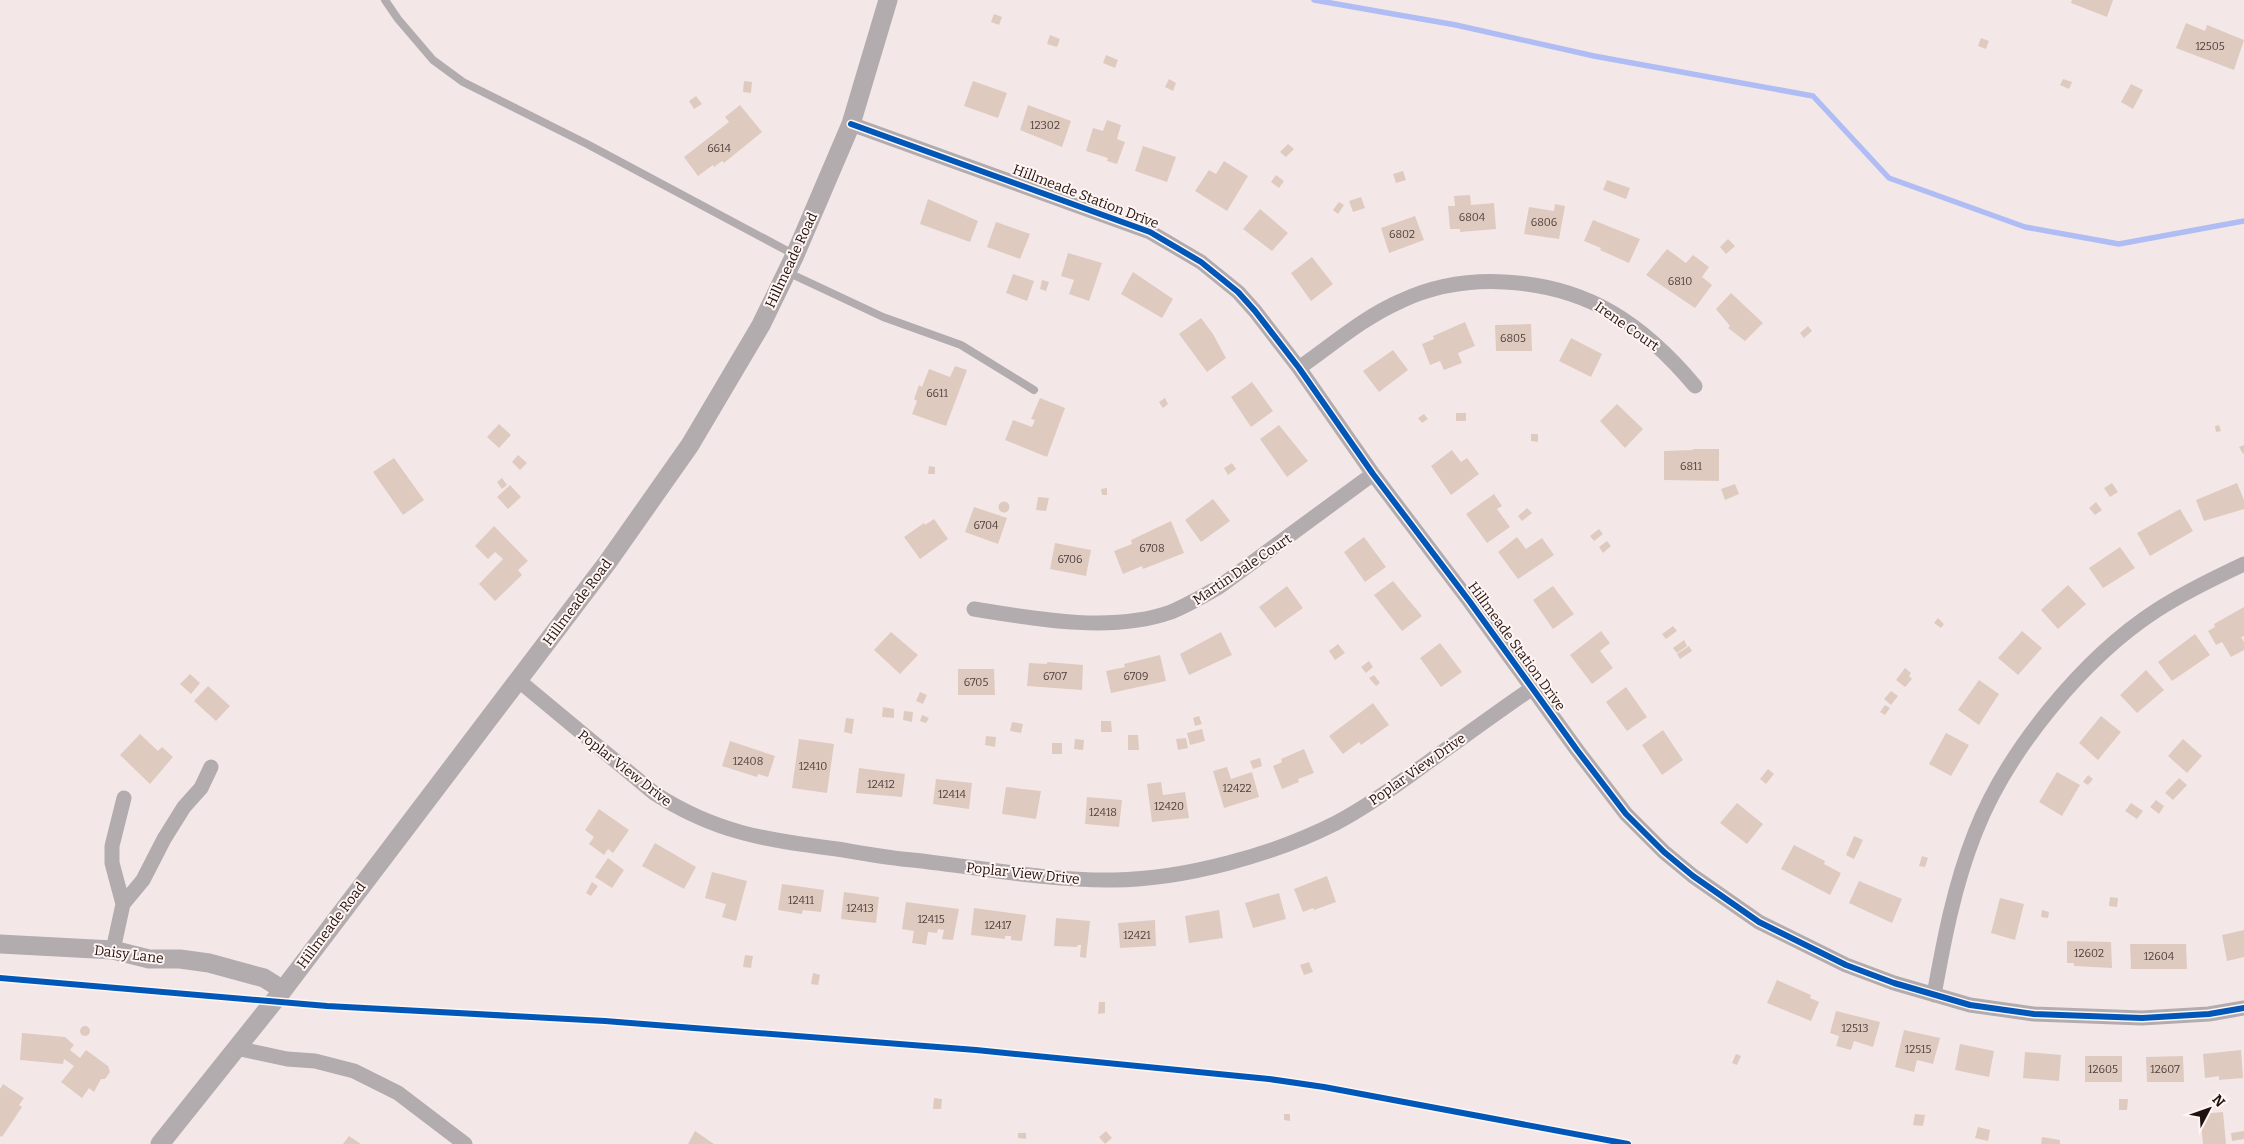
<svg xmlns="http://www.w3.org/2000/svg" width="2244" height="1144" font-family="Bitter,serif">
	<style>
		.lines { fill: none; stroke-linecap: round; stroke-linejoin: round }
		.stream { stroke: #b0bdf4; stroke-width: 5.5 }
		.building { fill: #dfcac0 }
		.service { stroke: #b2acaf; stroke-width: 8 }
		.minor { stroke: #b2acaf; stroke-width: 15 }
		.tertiary { stroke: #b2acaf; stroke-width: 19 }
		.cycleway-casing { stroke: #fff5f3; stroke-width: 9 }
		.cycleway { stroke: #0057b8; stroke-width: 6 }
		.labels { text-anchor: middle; stroke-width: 4; stroke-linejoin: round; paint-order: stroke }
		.number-label { font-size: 11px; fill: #51403b }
		.street-label { font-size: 14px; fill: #22120f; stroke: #fff5f3 }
	</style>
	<rect width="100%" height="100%" fill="#f3e8e7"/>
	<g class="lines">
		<!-- stream -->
		<path class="stream" d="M1314 0 1456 25 1594 56 1813 96 1889 178 2025 227 2119 244 2244 221"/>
	</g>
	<!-- building -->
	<path class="building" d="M2072 0H2113L2107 17 2071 3Z
		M994 14 1002 17 999 25 991 22Z
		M2186 23 2205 31 2207 25 2244 40 2234 70 2176 48Z
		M1050 35 1060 39 1057 47 1047 44Z
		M1981 38 1989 41 1986 49 1978 46Z
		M1106 55 1118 60 1115 68 1103 63Z
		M1169 79 1176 83 1173 91 1165 87Z
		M2063 79 2072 82 2069 89 2060 85Z
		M744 81 752 82 751 93 743 92Z
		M973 81 1007 93 998 118 964 106Z
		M2131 84 2143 90 2133 109 2121 102Z
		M696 96 702 104 694 109 689 101Z
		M740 105 762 132 724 163 722 161 714 167 713 165 698 176 684 157 729 122 725 117Z
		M1028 105 1071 121 1062 147 1020 130Z
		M1107 120 1121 125 1117 139 1125 142 1117 164 1107 161 1108 158 1086 151 1093 128 1103 131Z
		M1288 144 1294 149 1286 157 1280 152Z
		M1143 146 1176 157 1167 182 1135 171Z
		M1224 161 1248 176 1227 211 1195 191 1209 170 1216 174Z
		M1403 171 1406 180 1396 183 1393 174Z
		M1276 175 1284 181 1279 188 1271 182Z
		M1607 180 1630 188 1626 199 1603 190Z
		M1470 195 1471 205 1494 203 1496 229 1460 232V229H1450L1448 206H1455L1454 196Z
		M1361 197 1365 208 1353 212 1349 201Z
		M928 199 978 221 970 242 920 224Z
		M1339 202 1344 205 1338 214 1333 210Z
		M1555 204 1565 206 1559 239 1524 234 1529 207 1554 211Z
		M1260 209 1288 233 1272 251 1243 229Z
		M1415 216 1424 240 1389 253 1381 228Z
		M1593 220 1640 239 1629 263 1600 250 1601 248 1584 241Z
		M996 222 1030 234 1020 259 987 247Z
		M1728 239 1735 246 1726 254 1720 247Z
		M1667 249 1686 263 1693 255 1709 267 1702 277 1712 285 1695 308 1646 275Z
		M1068 253 1102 263 1089 301 1069 294 1074 280 1061 276Z
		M1312 257 1333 284 1311 301 1291 273Z
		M1133 272 1173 299 1162 318 1121 294Z
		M1013 274 1034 281 1027 301 1006 293Z
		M1042 280 1049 282 1046 291 1040 289Z
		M1731 293 1763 323 1745 341 1728 328 1730 326 1716 309Z
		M1201 318 1213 334 1226 358 1207 372 1179 334Z
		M1465 322 1475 346 1458 353 1462 363 1444 370 1440 361 1430 365 1422 344 1434 339 1433 336Z
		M1531 324 1532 351H1496L1495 325Z
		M1808 326 1812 331 1804 338 1800 333Z
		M1571 338 1602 354 1591 377 1559 361Z
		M1393 350 1408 370 1379 392 1363 371Z
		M955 366 967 370 946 426 912 414 917 401 914 399 919 385 922 387 929 369 950 377Z
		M1252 382 1273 411 1251 427 1231 397Z
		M1040 398 1065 408 1047 457 1005 440 1013 420 1032 427 1035 420 1031 419Z
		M1165 398 1168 404 1163 408 1159 402Z
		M1617 404 1643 429 1625 448 1600 421Z
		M1456 413H1466V421H1456Z
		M1424 414 1428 419 1422 423 1418 418Z
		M499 424 511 435 499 448 487 437Z
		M1279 425 1308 461 1287 477 1260 439Z
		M2219 425 2221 431 2216 432 2215 426Z
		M1531 434H1538V442L1531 441Z
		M2244 445V453L2243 454 2239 447Z
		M1693 449H1719V481L1664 480V451L1693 450Z
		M1452 450 1461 462 1467 458 1479 474 1451 495 1431 466Z
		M518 455 527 463 520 470 512 462Z
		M394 458 424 500 403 515 373 472Z
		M1232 463 1236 469 1228 475 1224 468Z
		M929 466 935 467V474H928Z
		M502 478 507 485 502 489 497 482Z
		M2112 483 2118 492 2110 497 2104 488Z
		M2237 483 2244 500V509L2204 521 2196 500Z
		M1735 484 1739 494 1725 500 1721 489Z
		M510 485 521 497 508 509 497 497Z
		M1107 488V495H1102L1101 489Z
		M1494 494 1502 506 1497 509 1510 527 1487 543 1466 514Z
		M1038 497 1049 498 1046 511 1036 510Z
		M1213 499 1230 521 1201 542 1185 520Z
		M998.5 507a5.5 5.5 0 1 1 11 0a5.5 5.5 0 1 1-11 0Z
		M2096 502 2102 510 2095 515 2089 508Z
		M974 507 1007 518 998 544 965 532Z
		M1527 508 1532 513 1522 521 1518 516Z
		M2180 509 2193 531 2150 556 2137 533Z
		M934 519 948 539 920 559 904 537 924 523 925 525Z
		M1171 521 1184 553 1143 569 1142 566 1123 574 1114 551 1132 544 1131 540Z
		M494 526 528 561 518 570 522 575 495 601 479 584 503 559 495 552 488 559 475 546Z
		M1599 529 1603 534 1594 541 1590 536Z
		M1364 537 1386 567 1365 582 1344 552Z
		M1517 537 1526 549 1542 538 1554 555 1518 579 1498 552Z
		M1607 541 1611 546 1603 553 1599 547Z
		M1055 543 1091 550 1086 576 1050 569Z
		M2120 547 2135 568 2103 588 2089 568Z
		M1393 581 1422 616 1402 631 1374 595Z
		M2068 585 2086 604 2058 629 2041 610Z
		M1287 586 1303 608 1275 628 1259 607Z
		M1553 586 1574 614 1553 629 1533 600Z
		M2244 607V636L2241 637 2244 642V650L2231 657 2222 642 2216 645 2208 631 2215 627 2214 624Z
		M1938 618 1944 624 1941 628 1934 623Z
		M1673 626 1677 631 1666 639 1662 634Z
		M1601 631 1610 643 1600 651 1613 668 1592 684 1570 655Z
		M2022 631 2042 648 2018 675 1998 658Z
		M891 632 918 655 900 674 874 650Z
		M1221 632 1232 655 1189 675 1180 654Z
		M2195 634 2210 655 2172 681 2158 662Z
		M1684 640 1687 646 1677 653 1673 648Z
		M1440 643 1462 672 1441 687 1420 658Z
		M1338 644 1345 653 1335 660 1329 651Z
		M1689 646 1692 651 1680 659 1677 654Z
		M1160 655 1166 681 1111 693 1106 671 1125 667 1124 664Z
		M1369 661 1373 667 1366 673 1361 667Z
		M1047 662 1083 665 1082 690 1027 686 1029 663 1047 664Z
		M1905 668 1911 673 1909 676 1912 679 1905 687 1896 680Z
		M958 669H994L995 695H958Z
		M2146 670 2164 690 2137 713 2120 695Z
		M190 674 200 683 191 694 180 684Z
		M1374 675 1380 683 1376 686 1369 678Z
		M1979 680 1999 694 1979 725 1958 710Z
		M208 686 230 706 216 721 194 701Z
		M1626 687 1647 717 1627 731 1606 702Z
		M1891 691 1898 696 1891 705 1884 699Z
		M920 692 927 695 923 704 916 701Z
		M1373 703 1389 725 1361 745 1359 742 1343 754 1329 736Z
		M1885 705 1890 708 1885 715 1880 712Z
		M883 707 894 709V718L882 717Z
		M904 711 913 712 912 722 903 720Z
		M922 715 929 718 926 723 920 721Z
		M1199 716 1202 724 1195 726 1193 718Z
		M2101 716 2121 732 2098 760 2079 743Z
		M846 718 854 719 852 734 844 732Z
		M1101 721H1111L1112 732H1101Z
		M1012 722 1023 724 1021 733 1010 731Z
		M1202 729 1205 741 1190 745 1187 733Z
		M1663 730 1683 760 1662 775 1642 745Z
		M1946 733 1969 745 1951 776 1929 764Z
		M140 734 158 751 162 747 173 757 150 784 120 755Z
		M1128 735H1138L1139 750H1128Z
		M986 736 996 737 995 747 985 745Z
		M1186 738 1188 748 1178 750 1176 739Z
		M799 739 834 744 827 793 792 788Z
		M1075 739 1084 740 1083 750 1074 749Z
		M2183 739 2202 756 2187 773 2168 756Z
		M730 741 775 756 768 777 758 774 757 777 722 766Z
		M1052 743H1062V754H1052Z
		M1304 749 1314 773 1298 779 1299 782 1282 789 1273 766 1282 762 1281 759Z
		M1260 758 1262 766 1253 769 1250 761Z
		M1227 767 1231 779 1252 772 1259 797 1224 808 1213 771Z
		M859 768 905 774 902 797 856 793Z
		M1768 769 1774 774 1766 784 1760 779Z
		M2057 772 2080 785 2062 816 2039 802Z
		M2088 775 2093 779 2088 785 2083 782Z
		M2179 778 2187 785 2173 800 2165 793Z
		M936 779 972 783 969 809 933 804Z
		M1161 782 1163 795 1185 792 1189 818 1152 822 1147 784Z
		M1006 787 1041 791 1036 819 1002 814Z
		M1087 797 1122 800 1119 827 1085 824Z
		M2156 800 2164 806 2159 814 2150 807Z
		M1737 803 1763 824 1747 844 1720 823Z
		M2131 803 2143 811 2137 819 2125 811Z
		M599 809 629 830 613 853 608 849 604 855 589 844 594 837 585 830Z
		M1854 836 1863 840 1854 859 1846 855Z
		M655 843 696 867 684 889 642 866Z
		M1794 845 1825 861 1824 864 1841 873 1830 895 1781 869Z
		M1922 856 1928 858 1925 867 1919 866Z
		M608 858 624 870 612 888 595 877Z
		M712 872 747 881 736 921 722 917 726 904 705 898Z
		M1327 876 1336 902 1314 910 1313 908 1303 912 1294 889Z
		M1859 881 1902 899 1892 923 1849 903Z
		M592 882 598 886 591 896 586 893Z
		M782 884 824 890 821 912 803 910 802 914 778 910Z
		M844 892 879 897 876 923 841 919Z
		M1279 893 1286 919 1253 928 1245 903Z
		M2110 897 2118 898 2117 907 2109 906Z
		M2000 898 2024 904 2015 940 1991 933Z
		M906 902 959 909 953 940 942 939 944 930 938 929 937 933 928 932 926 945 912 943 914 931 902 929Z
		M974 908 1026 915 1022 941 1011 940V936H1005V939L971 935Z
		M1219 910 1223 938 1189 943 1185 916Z
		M2042 910 2049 912 2048 918 2041 917Z
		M1056 918 1090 921 1086 958 1080 957 1081 945H1078L1077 947 1054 946Z
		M1155 920 1156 946 1120 948 1118 923Z
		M2244 930V957L2227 961 2222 935Z
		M2067 941 2111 942 2112 968 2074 966V963H2067Z
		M2130 944H2186L2187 969H2131Z
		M745 955 753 956 751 968 743 967Z
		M1309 962 1313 972 1304 975 1300 965Z
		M813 973 820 975 818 985 811 984Z
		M1777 980 1811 995 1810 998 1819 1002 1811 1021 1767 1003Z
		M1099 1002H1105V1013L1098 1014Z
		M1836 1011 1880 1022 1873 1047 1854 1041 1851 1050 1836 1046 1839 1036 1830 1033Z
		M80 1031a5 5 0 1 1 10 0a5 5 0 1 1-10 0Z
		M1904 1030 1940 1038 1933 1064 1917 1060 1914 1072 1895 1067Z
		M22 1033 65 1037 74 1045 70 1050 80 1058 86 1050 108 1066 110 1072 105 1079H101L94 1092 89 1088 82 1098 61 1082 74 1066 64 1059 63 1064 20 1060Z
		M1960 1044 1994 1051 1989 1077 1955 1070Z
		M2241 1050 2243 1078 2219 1080V1076L2205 1078 2203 1054Z
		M2025 1052 2061 1055 2059 1081 2023 1078Z
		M1736 1054 1741 1056 1737 1065 1732 1063Z
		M2085 1056H2122V1082H2085Z
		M2183 1056 2184 1082H2147L2146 1057Z
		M3 1084 24 1098 19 1105 22 1107 2 1137 0 1136V1089Z
		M934 1098 942 1099 941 1109H933Z
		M2119 1099H2128L2127 1110H2119Z
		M2223 1112 2226 1144H2203L2200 1114Z
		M1284 1114H1290V1121L1284 1120Z
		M1915 1114 1925 1115 1923 1126 1913 1125Z
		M1978 1127 1990 1130 1988 1141 1975 1138Z
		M695 1131 714 1144H688Z
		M1106 1131 1112 1138 1105 1144 1099 1137Z
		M2244 1131V1139L2232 1141 2231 1133Z
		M1018 1133H1026V1139L1018 1138Z
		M349 1136 361 1144H343Z
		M2042 1137 2060 1140V1144H2041Z"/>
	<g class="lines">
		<!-- service -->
		<path class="service" d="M385 0 398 19 433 60 463 82 587 144 795 255
			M787 272 883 317 961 345 1034 390"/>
		<!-- minor -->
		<path class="minor" d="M851 124 1150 232 1201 262 1238 292 1255 311 1299 368 1373 474 1470 602 1577 750 1626 814 1664 852 1693 876 1759 922 1846 965 1894 983 1970 1005 2034 1014 2142 1018 2209 1014 2244 1008
			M1299 368C1332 345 1364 317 1401 301 1433 286 1469 280 1505 282 1588 286 1643 324 1695 386
			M974 609C1035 619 1112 633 1171 612 1188 605 1203 596 1219 587L1373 474
			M518 680 654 793C716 833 766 840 837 849 862 853 887 858 912 860 979 867 1046 881 1114 880 1185 879 1273 855 1336 823 1368 806 1398 784 1427 763 1462 738 1496 713 1531 689
			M123 904 112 863V846L124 798
			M113 950 123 904 143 880 164 839 184 807 201 788 211 767
			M1934 995C1944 940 1954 886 1975 833 2007 751 2083 658 2157 610 2185 592 2214 578 2244 564
			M236 1048 287 1059 315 1061 354 1071 398 1093 465 1144"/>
		<!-- tertiary -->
		<path class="tertiary" d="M0 944 113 950 149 959H180L209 963 264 978 283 990
			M160 1144 283 990 607 563 690 445 761 325 795 255 851 124 888 0"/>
		<defs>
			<path id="cycleway" d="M851 124 1150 232 1201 262 1238 292 1255 311 1299 368 1373 474 1470 602 1577 750 1626 814 1664 852 1693 876 1759 922 1846 965 1894 983 1970 1005 2034 1014 2142 1018 2209 1014 2244 1008
				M0 978 327 1006 605 1021 976 1050 1269 1079 1324 1087 1628 1144"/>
		</defs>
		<!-- cycleway casing -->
		<use href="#cycleway" class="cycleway-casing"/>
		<!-- cycleway -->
		<use href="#cycleway" class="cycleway"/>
	</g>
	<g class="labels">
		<!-- number labels -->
		<g class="number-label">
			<text x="2210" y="50">12505</text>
			<text x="1045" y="129">12302</text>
			<text x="719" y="152">6614</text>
			<text x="1472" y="221">6804</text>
			<text x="1544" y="226">6806</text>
			<text x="1402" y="238">6802</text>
			<text x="1680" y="285">6810</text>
			<text x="1513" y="342">6805</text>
			<text x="937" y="397">6611</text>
			<text x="1691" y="470">6811</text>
			<text x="986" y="529">6704</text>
			<text x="1152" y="552">6708</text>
			<text x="1070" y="563">6706</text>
			<text x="1055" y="680">6707</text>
			<text x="1136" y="680">6709</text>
			<text x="976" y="686">6705</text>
			<text x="748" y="765">12408</text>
			<text x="813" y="770">12410</text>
			<text x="881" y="788">12412</text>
			<text x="1237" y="792">12422</text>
			<text x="952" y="798">12414</text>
			<text x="1169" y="810">12420</text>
			<text x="1103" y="816">12418</text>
			<text x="801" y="904">12411</text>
			<text x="860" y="912">12413</text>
			<text x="931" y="923">12415</text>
			<text x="998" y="929">12417</text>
			<text x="1137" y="939">12421</text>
			<text x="2089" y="957">12602</text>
			<text x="2159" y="960">12604</text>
			<text x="1855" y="1032">12513</text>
			<text x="1918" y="1053">12515</text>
			<text x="2103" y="1073">12605</text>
			<text x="2165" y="1073">12607</text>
		</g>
		<!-- street labels -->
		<g class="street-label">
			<text transform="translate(1086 196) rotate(21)" y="5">Hillmeade Station Drive</text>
			<text transform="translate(791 260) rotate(-65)" y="5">Hillmeade Road</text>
			<text transform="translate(1627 326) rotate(35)" y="5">Irene Court</text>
			<text transform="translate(1242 569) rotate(-34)" y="5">Martin Dale Court</text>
			<text transform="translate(577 602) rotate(-53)" y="5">Hillmeade Road</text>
			<text transform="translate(1517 646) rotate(54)" y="5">Hillmeade Station Drive</text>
			<text transform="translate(625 768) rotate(38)" y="5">Poplar View Drive</text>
			<text transform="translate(1417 769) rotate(-35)" y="5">Poplar View Drive</text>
			<text transform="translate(1023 873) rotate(6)" y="5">Poplar View Drive</text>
			<text transform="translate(331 925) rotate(-53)" y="5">Hillmeade Road</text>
			<text transform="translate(129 954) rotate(7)" y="5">Daisy Lane</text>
		</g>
	</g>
	<!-- north arrow -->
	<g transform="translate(2209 1109) rotate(49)" stroke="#fff5f3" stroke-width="4" paint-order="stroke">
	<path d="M0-4L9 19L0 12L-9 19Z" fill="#22120f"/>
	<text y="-8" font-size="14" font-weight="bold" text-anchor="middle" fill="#22120f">N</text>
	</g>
</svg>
